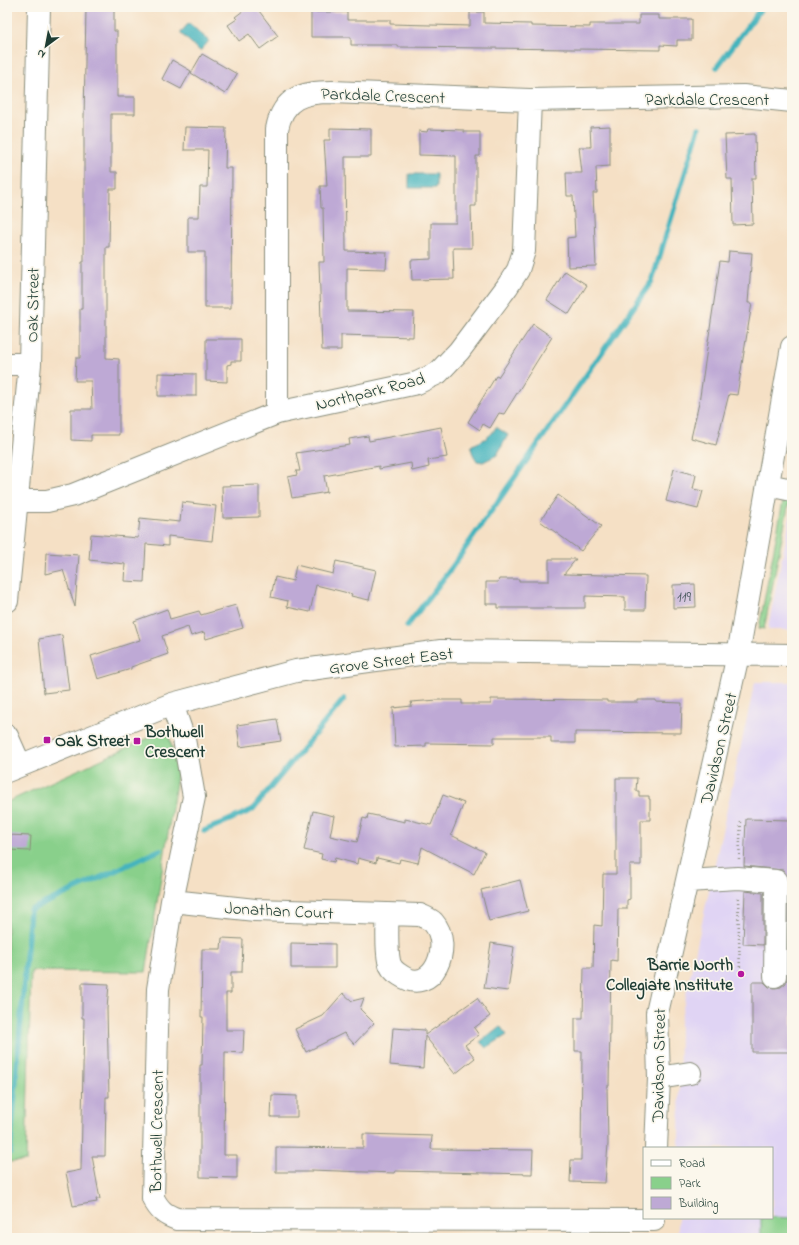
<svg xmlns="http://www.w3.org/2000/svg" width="799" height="1245" font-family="'Indie Flower',sans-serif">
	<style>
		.built { fill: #e0d4f4 }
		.green { fill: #89d08b; stroke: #548660 }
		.water { fill: #44b4bd; stroke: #327878 }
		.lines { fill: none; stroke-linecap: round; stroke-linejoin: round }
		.stream { stroke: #44b4bd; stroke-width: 5.5 }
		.building { fill: #bea9d5 }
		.minor-casing { stroke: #8a8e7c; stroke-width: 24 }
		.path { stroke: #8a8e7c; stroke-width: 2.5; stroke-dasharray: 1 3; stroke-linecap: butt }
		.minor { stroke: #fff; stroke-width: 22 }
		.poi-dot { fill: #b5179e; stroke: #fbf7ec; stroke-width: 1.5 }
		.labels { text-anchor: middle; stroke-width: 3.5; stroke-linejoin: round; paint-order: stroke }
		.number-label { font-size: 15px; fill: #47585c }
		.street-label { font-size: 17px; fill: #1f3d34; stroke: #fbf7ec }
		.poi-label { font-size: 17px; font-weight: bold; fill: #1f3d34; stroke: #fbf7ec; text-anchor: start }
	</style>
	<rect width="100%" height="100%" fill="#fbf7ec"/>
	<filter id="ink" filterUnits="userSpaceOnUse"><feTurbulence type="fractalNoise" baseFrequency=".025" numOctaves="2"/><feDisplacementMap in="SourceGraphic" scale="8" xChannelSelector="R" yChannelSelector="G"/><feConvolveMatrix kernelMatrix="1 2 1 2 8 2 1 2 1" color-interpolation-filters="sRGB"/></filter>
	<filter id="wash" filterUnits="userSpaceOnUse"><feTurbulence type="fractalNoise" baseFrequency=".012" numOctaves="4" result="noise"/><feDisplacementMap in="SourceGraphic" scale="16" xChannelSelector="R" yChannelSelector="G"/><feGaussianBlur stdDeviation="0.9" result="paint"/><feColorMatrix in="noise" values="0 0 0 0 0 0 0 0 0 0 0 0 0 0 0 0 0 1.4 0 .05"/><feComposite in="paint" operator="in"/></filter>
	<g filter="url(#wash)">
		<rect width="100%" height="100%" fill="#f5e0c5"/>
		<!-- built -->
		<path class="built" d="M792 508V630H768L769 622Z
			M755 682H792V1238H678V1218H772V1148H679L680 1022Z"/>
		<!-- green -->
		<path class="green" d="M790 497 764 629 759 628 783 501Z
			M164 731 169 736 178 770 146 972 31 971 26 1161 7 1162V802Z
			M772 1217 792 1218V1238H761V1218Z"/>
		<!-- water -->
		<path class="water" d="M189 23 209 41 200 51 180 33Z
			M409 174H436V188H409Z
			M496 427 508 435 497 455 483 462 477 461C474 456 470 451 472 445 481 442 492 436 496 427Z
			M500 1026 507 1035 486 1048 480 1042Z"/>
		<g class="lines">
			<!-- stream -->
			<path class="stream" d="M717 67 762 7
				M407 626 450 570 652 281 699 128
				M204 831 252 810 344 699
				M7 1155 10 1153 30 910 160 850"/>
		</g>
		<g id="blocks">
			<!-- building -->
			<path class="building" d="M86 7H114V31H117V97H135V114H111V172H117V189H110L109 247H106V358L119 359V435H91V441L71 440V409H92L91 381H75L76 358H80V309H82V262H84V119Z
				M248 7H256L278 36 260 49 249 34 239 41 228 25 237 19 235 17Z
				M311 12H347V20H390V24L470 26V12H484V23L531 24V26L590 27V24H639V15H659V19H692V40H677V46L660 45V50L398 47V45H351V37H311Z
				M202 54 237 74 225 94 191 73Z
				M172 60 191 71 181 89 162 79Z
				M610 126V166L596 167 597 193H593L596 266 568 267 567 238 575 237 573 196H567L566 173H582L579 147H591L590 127Z
				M185 127 226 128 225 168H232L231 308H205V252H188V217H199L200 187H207L208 150H184Z
				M330 128 371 129V157H345L346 251 387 252 386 269 347 268V311L414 312 413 337 341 335V350H322L319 262H324L323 208H321L320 186H327L324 140H330Z
				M428 129 464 130V132H480V156H476V206H471L472 248H453L454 279 412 280 411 260 431 259V223H456V156L419 155V131L427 132Z
				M755 134 756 178H752L753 224 733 225 732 179H727L725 135Z
				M729 251 752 253 748 303H752L737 395 729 394 716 445 691 438 699 403 720 261 728 262Z
				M565 271 587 285 569 314 547 300Z
				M533 324 552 337 504 414 499 413 490 428 483 424 480 430 468 422 496 376 498 377Z
				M206 339H241V361H231V364L227 365V382L206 381Z
				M158 373 196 374V396H158Z
				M441 427 447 457 428 460 429 467 412 471 411 463 379 469V466L324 476 327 492 292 498 288 477 297 475 296 471H300L296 453 350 445 349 439 368 436 369 441Z
				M674 469 696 475 693 489 703 491 698 509 666 501Z
				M259 485V517L223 518 222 486Z
				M558 495 601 526 581 551 540 521Z
				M182 502 216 506 212 541 168 536V546L146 544 144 582 124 581 125 564 89 560 91 534 138 538 140 518 180 522Z
				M46 553 79 555 75 607 63 570 45 574Z
				M549 559H576L564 574 646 576 645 610H625V597L585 596V608H498V604H486V582H498L499 579H519V581H549Z
				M336 561 376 570 369 600 351 596 352 594 316 585 310 612 287 607 288 601 271 597 275 577 293 581 296 565 333 574Z
				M695 584 696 607 673 608V585Z
				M236 605 243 628 206 639 204 632 191 636 188 627 162 636 168 654 131 667V669L98 679 91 656 140 640 134 621 167 609 170 619 199 611 201 615Z
				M62 635 69 690 44 693 39 639Z
				M491 699 607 700V702H638V700H656V702L682 703 681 733 575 732V743H551V737H494V744L426 743V746L395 747 393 708 412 706 411 702 438 700H462V704H491Z
				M277 719 281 741 240 747 237 725Z
				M616 778H637L636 791H639V796H649V799H650V820H641V865H630V899L627 900V909H618L617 961 611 960 609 1086H607L608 1144 605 1183 570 1182 571 1160H581L582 1051H575V1018H583L584 968H593L594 925 602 926 603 874H616Z
				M443 795 464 803 451 835 485 852 474 874 422 847 418 863 400 859 399 863 377 858 376 863 358 858 357 864 335 858 334 862 321 859 322 854 304 850 313 811 334 816 330 836 357 842 363 818 367 819 368 814 405 822V819L431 825Z
				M746 819 792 820V1052H752V982H764L769 987 775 988 781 987 786 983 787 977 788 881 787 875 783 870 744 866Z
				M7 835 31 836 30 851 7 850Z
				M520 880 528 911 489 921 481 890Z
				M745 891 763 893V945L743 944Z
				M222 938 243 939 242 972H231V993H226V1030H244L243 1053 225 1052 224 1155H237V1178L200 1177V1065H202L203 1017H201L202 949H221Z
				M291 943 335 944V968H291Z
				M491 943 514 947 508 991 484 988Z
				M82 983 109 984 107 1009 109 1097H106L105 1156H92L100 1199H96L97 1202 73 1206 66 1173 81 1170 84 1018H82Z
				M343 993 352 1001 364 998 360 1009 374 1023 354 1044 344 1033 306 1052 295 1029 323 1016Z
				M477 998 490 1016 474 1028 479 1035 465 1045 475 1058 455 1074 425 1036 423 1068 390 1065 393 1028 425 1030V1035Z
				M272 1095 297 1096V1117H271Z
				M363 1134 432 1136 431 1149 533 1150 532 1174 395 1171 394 1173 311 1170V1172H276V1147L363 1148Z"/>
		</g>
	</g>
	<g filter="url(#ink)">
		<use href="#blocks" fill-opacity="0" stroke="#8a8e7c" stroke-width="1"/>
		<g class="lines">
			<defs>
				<path id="minor" d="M7 364H30
					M277 413V129C283 97 304 92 332 92L530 100 743 96 792 101
					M768 485 792 490
					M17 501H47L73 495 277 413 417 383 438 373 459 351 507 287 518 270 524 251 530 100
					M7 601 30 364 39 7
					M172 704 184 739 194 797 172 901 158 989 153 1198C159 1210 165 1215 177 1219L654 1220
					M7 736 20 765
					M7 771 172 704 296 671 441 651 792 655
					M687 881 738 878 776 881 775 976
					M172 901 255 910 420 915C424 917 430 919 433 922 454 945 433 998 400 975 395 972 390 967 389 961 386 946 388 930 387 915
					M659 1078 690 1073
					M656 1148 659 1078 657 1013 738 655 792 347"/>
			</defs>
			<!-- minor casing -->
			<use href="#minor" class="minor-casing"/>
			<!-- path -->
			<path class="path" d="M739 859 741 821
				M738 898 740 973"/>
			<!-- minor -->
			<use href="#minor" class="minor"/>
		</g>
	</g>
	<!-- markers -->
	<g class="poi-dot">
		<rect x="43" y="736" width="8" height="8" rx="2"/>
		<rect x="133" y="737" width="8" height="8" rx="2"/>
		<circle cx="741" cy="974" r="4"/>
	</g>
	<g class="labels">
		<!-- number labels -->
		<g class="number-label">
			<text x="684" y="601">119</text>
		</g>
		<!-- street labels -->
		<g class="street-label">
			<text transform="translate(383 95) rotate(2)" y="6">Parkdale Crescent</text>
			<text x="707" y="105">Parkdale Crescent</text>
			<text transform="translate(32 305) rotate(-89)" y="6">Oak Street</text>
			<text transform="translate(370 391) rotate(-14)" y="6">Northpark Road</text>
			<text transform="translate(391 660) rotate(-7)" y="6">Grove Street East</text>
			<text transform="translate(718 748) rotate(-77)" y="6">Davidson Street</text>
			<text transform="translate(279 910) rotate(3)" y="6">Jonathan Court</text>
			<text transform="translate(658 1065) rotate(-89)" y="6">Davidson Street</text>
			<text transform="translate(156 1131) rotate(-89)" y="6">Bothwell Crescent</text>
		</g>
		<!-- poi labels -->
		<g class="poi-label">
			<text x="145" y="737">Bothwell<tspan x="145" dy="20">Crescent</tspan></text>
			<text x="55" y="746">Oak Street</text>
			<text x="733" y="970" text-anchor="end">Barrie North<tspan x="733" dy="20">Collegiate Institute</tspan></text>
		</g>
	</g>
	<!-- margin -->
	<rect width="799" height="1245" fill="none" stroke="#fbf7ec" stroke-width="24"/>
	<!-- legend -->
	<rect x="643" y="1147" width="130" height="72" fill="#fbf7ec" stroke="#a3ada2"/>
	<rect x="651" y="1160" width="20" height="6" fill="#ffffff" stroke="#a3ada2"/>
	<text x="679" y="1167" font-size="12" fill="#1f3d34">Road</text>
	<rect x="651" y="1177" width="20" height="12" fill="#89d08b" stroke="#a3ada2"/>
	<text x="679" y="1187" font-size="12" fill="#1f3d34">Park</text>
	<rect x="651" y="1197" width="20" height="12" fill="#bea9d5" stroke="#a3ada2"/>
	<text x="679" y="1207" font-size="12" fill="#1f3d34">Building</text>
	<!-- north arrow -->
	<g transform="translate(46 46) rotate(212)" stroke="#fbf7ec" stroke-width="3" paint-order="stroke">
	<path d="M0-3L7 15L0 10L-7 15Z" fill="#1f3d34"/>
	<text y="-6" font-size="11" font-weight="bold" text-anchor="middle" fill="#1f3d34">N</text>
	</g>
</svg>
